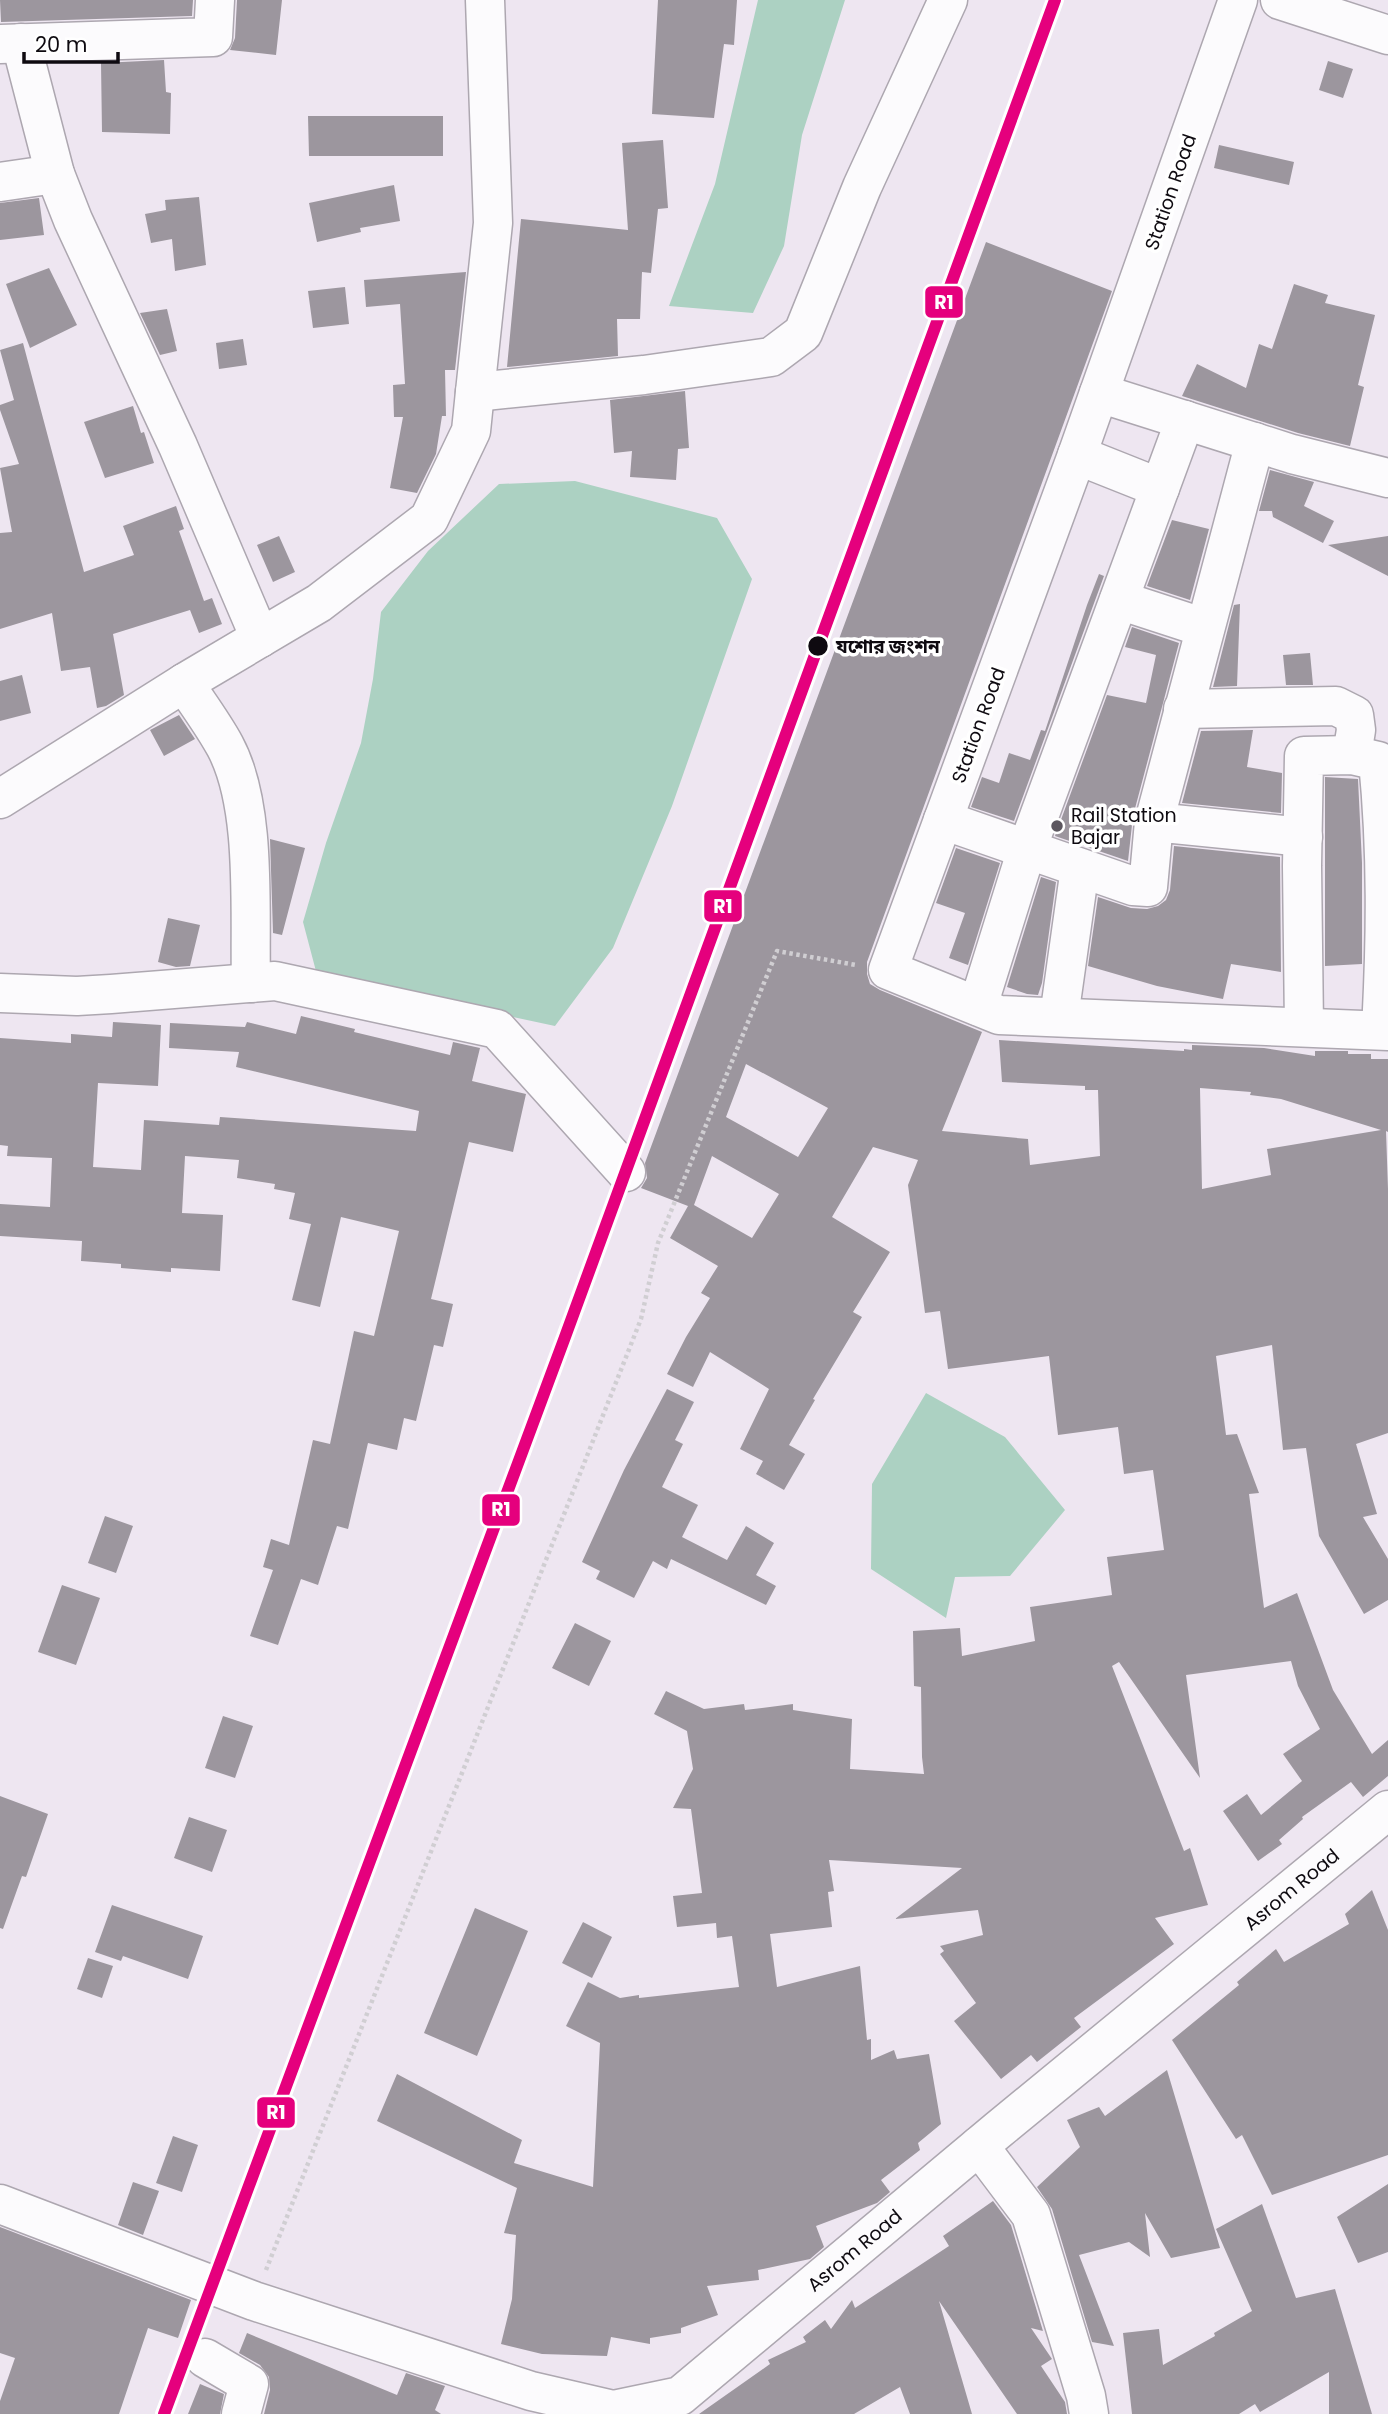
<svg xmlns="http://www.w3.org/2000/svg" width="1388" height="2414" font-family="Poppins,'Noto Sans Bengali',sans-serif">
	<style>
		.water { fill: #acd1c2 }
		.building { fill: #9c969e; fill-rule: evenodd }
		.lines { fill: none; stroke-linecap: round; stroke-linejoin: round }
		.minor-casing { stroke: #ada7b0; stroke-width: 41 }
		.path { stroke: #d0ced2; stroke-width: 4.5; stroke-dasharray: 3.5 3.5; stroke-linecap: butt }
		.minor { stroke: #fcfbfd; stroke-width: 38 }
		.rail-1-casing { stroke: #fff; stroke-width: 18 }
		.rail-1 { stroke: #e5007d; stroke-width: 12 }
		.stop-dot { fill: #0e0a10; stroke: #fff; stroke-width: 2.5 }
		.poi-dot { fill: #5c575f; stroke: #fff; stroke-width: 2.5 }
		.labels { text-anchor: middle; stroke-width: 7; stroke-linejoin: round; paint-order: stroke }
		.street-label { font-size: 19px; fill: #0e0a10; stroke: #fff }
		.stop-label { font-size: 19px; font-weight: bold; fill: #0e0a10; stroke: #fff; text-anchor: start }
		.poi-label { font-size: 19px; fill: #0e0a10; stroke: #fff; text-anchor: start }
		.line-badge { stroke: #fff; stroke-width: 2.5 }
		.badge-label { font-size: 19px; text-anchor: middle; font-weight: bold; fill: #fff }
	</style>
	<rect width="100%" height="100%" fill="#eee6f1"/>
	<!-- water -->
	<path class="water" d="M758 0H845L802 135 784 246 753 313 669 306 715 184Z
		M575 481 717 518 752 579 672 806 613 948 555 1026 317 975 303 922 326 843 361 743 373 679 381 612 428 551 499 484Z
		M926 1393 1005 1437 1065 1510 1010 1576 955 1577 946 1618 871 1569 872 1484Z"/>
	<!-- building -->
	<path class="building" d="M0 0H193L192 16 1 22Z
		M237 0H282L276 55 230 50 235 38Z
		M658 0H737L734 45 724 44 714 118 652 114Z
		M164 60 166 92 171 93 170 134 102 132 101 63Z
		M1328 61 1353 69 1343 98 1319 90Z
		M308 116H443V156H309Z
		M663 140 668 208 658 209 651 273 642 272 640 319H617L618 356 507 367 521 219 628 230 622 143Z
		M1219 145 1294 162 1289 185 1214 168Z
		M394 185 400 221 360 228 361 232 317 242 309 203Z
		M199 197 206 265 175 271 172 239 151 243 145 214 166 210 165 200Z
		M39 198 44 235 0 240V203Z
		M986 242 1112 291 867 962V974L870 984 880 990 982 1032 942 1131 1028 1139 1030 1165 1100 1156 1098 1090H1085V1086L1002 1082 999 1040 1184 1051V1049L1192 1050V1045L1264 1048 1315 1056V1051H1348V1054H1371V1059H1388V1132L1386 1131 1388 1189V1433L1356 1444 1377 1514 1363 1517 1388 1559V1600L1364 1614 1319 1536 1306 1448 1283 1450 1272 1345 1216 1356 1226 1435 1237 1434 1259 1493 1249 1494 1264 1608 1297 1593 1333 1690 1372 1754 1388 1740V1776L1363 1797 1351 1782 1302 1817 1303 1819 1279 1840 1282 1844 1258 1861 1223 1811 1247 1794 1261 1815 1302 1781 1283 1754 1320 1729 1298 1686 1291 1661 1186 1675 1200 1778 1119 1662 1112 1666 1184 1851 1190 1848 1208 1905 1155 1918 1174 1944 1074 2018 1081 2027 1037 2062 1031 2055 1001 2079 954 2021 976 2003 940 1954 944 1951 940 1946 983 1935 978 1910 895 1919 962 1868 829 1860 834 1891 828 1892 832 1927 770 1934 777 1987 860 1966 867 2040 871 2039V2060L894 2050 897 2059 929 2054 941 2124 918 2143 920 2150 881 2180 890 2192 877 2203 816 2226 824 2247 810 2259 758 2270 759 2280 707 2286 718 2315 681 2328V2333L650 2338V2344L611 2337 607 2356 542 2354 501 2344 512 2299 516 2235 504 2233 517 2188 377 2121 397 2074 522 2140 514 2163 593 2187 600 2043 566 2026 588 1982 620 1998 639 1995V1998L739 1987 732 1936 717 1938 716 1923 677 1927 673 1896 702 1893 691 1809 673 1808 693 1769 687 1731 654 1714 666 1691 704 1709 744 1704 745 1710 793 1704V1710L852 1719 850 1769 924 1774 922 1757 921 1687 914 1686 913 1631 960 1628 962 1656 1035 1641 1030 1607 1112 1595 1107 1557 1164 1550 1153 1470 1124 1474 1118 1427 1058 1435 1049 1356 948 1369 940 1311 925 1313 908 1185 918 1160 873 1147 832 1217 890 1252 853 1312 862 1317 813 1399 815 1400 789 1445 805 1454 784 1490 756 1474 763 1461 740 1449 769 1389 710 1352 693 1387 667 1374 686 1337 710 1298 701 1293 718 1266 670 1238 688 1206 641 1188 647 1178 645 1163ZM746 1064 828 1108 798 1157 726 1117ZM1200 1088 1251 1092 1250 1095 1281 1099 1381 1130 1267 1149 1271 1175 1202 1189ZM712 1156 779 1194 752 1238 694 1205Z
		M49 268 77 325 30 348 6 284Z
		M466 272 455 370H445L446 416H442L436 454 417 493 390 488 403 417H394L393 385 405 384 400 304 366 307 364 280Z
		M1294 284 1328 295 1325 303 1375 315 1358 385 1364 387 1350 446 1298 433 1182 396 1197 364 1246 388 1259 344 1272 349Z
		M345 287 349 324 313 328 308 291Z
		M167 309 177 351 160 355 140 313Z
		M243 339 247 365 219 369 216 343Z
		M23 343 84 572 134 555 123 526 176 506 184 529 179 531 204 601 212 598 222 624 199 633 190 610 113 634 124 695 106 706 97 708 90 667 61 671 52 613 0 629V533L12 532 0 468 19 464 0 410V405L14 400 0 350Z
		M685 391 689 448 678 449 676 480 630 477 632 451 614 453 610 400Z
		M133 406 141 433 144 432 154 463 105 478 84 422Z
		M1270 470 1314 482 1304 506 1334 521 1323 543 1273 517 1272 511H1259Z
		M1172 520 1209 529 1190 600 1147 586Z
		M279 536 295 572 273 582 257 545Z
		M1388 536V576L1328 545Z
		M1099 574 1104 576 1014 821 971 807 982 777 999 783 1009 753 1030 760 1041 730 1045 731 1087 605Z
		M1240 604 1237 686 1213 687 1234 605Z
		M1132 627 1179 643 1133 816 1128 861 1055 836 1107 695 1146 703 1156 655 1125 647Z
		M1310 653 1313 685H1286L1283 655Z
		M22 675 31 713 0 721V681Z
		M179 715 195 739 164 756 150 730Z
		M1253 730 1247 767 1282 773 1281 813 1182 803 1201 731Z
		M1325 777 1358 779 1362 863V964L1325 966Z
		M270 839 305 848 282 935 273 933Z
		M1174 846 1280 857 1281 972 1231 964 1223 999 1157 986 1088 966 1098 897 1131 908 1147 909 1158 906 1166 900 1170 890Z
		M956 848 1000 863 968 965 949 958 965 913 936 903Z
		M1041 877 1056 882 1042 983 1038 995 1027 994 1007 987Z
		M168 918 200 925 190 966 176 967 158 962Z
		M301 1016 355 1029 354 1032 450 1055 453 1042 480 1048 472 1081 526 1094 513 1152 469 1142 431 1299 453 1304 443 1347 434 1345 416 1421 404 1418 397 1450 368 1443 348 1529 337 1526 318 1585 301 1579 278 1645 250 1636 273 1570 263 1567 271 1539 289 1545 313 1440 330 1444 354 1331 374 1336 399 1231 341 1217 320 1307 292 1300 311 1224 289 1219 295 1193 274 1189 275 1184 237 1178 239 1160 185 1156 182 1213 223 1215 220 1271 171 1268V1272L121 1268V1264L81 1261 82 1241 0 1236V1204L50 1207 52 1158 7 1156 8 1146 0 1145V1038L71 1043V1034L112 1037 113 1022 161 1025 158 1086 98 1083 93 1167 141 1170 144 1120 219 1125 220 1117 416 1131 419 1111 236 1067 239 1052 169 1048 170 1023 245 1027 247 1022 296 1034Z
		M667 1389 694 1402 675 1440 683 1444 662 1487 698 1505 682 1537 727 1560 746 1526 774 1543 756 1575 776 1586 766 1605 671 1559 667 1569 653 1561 634 1598 596 1579 600 1571 582 1562 624 1470Z
		M105 1516 133 1526 116 1573 88 1563Z
		M62 1585 100 1598 76 1665 38 1652Z
		M575 1623 611 1641 589 1686 552 1668Z
		M223 1716 253 1726 235 1778 205 1768Z
		M0 1796 48 1814 26 1877 22 1876 3 1929 0 1928Z
		M189 1817 227 1830 212 1872 174 1858Z
		M1372 1890 1388 1930V2155L1272 2195 1242 2135 1236 2139 1172 2040 1239 1985 1237 1982 1276 1949 1284 1962 1349 1924 1345 1914Z
		M112 1905 203 1936 188 1979 123 1956 121 1961 95 1952Z
		M475 1908 528 1931 477 2056 424 2033Z
		M583 1922 612 1937 592 1978 562 1963Z
		M88 1958 113 1966 102 1998 77 1989Z
		M1167 2070 1220 2248 1171 2258 1145 2213 1150 2257 1129 2242 1079 2255 1114 2346 1092 2342 1052 2209 1037 2187 1080 2147 1067 2120 1099 2107 1105 2116Z
		M173 2136 198 2145 182 2192 156 2183Z
		M133 2182 159 2191 143 2235 118 2225Z
		M1388 2184V2252L1358 2263 1337 2217Z
		M993 2201 1011 2225 1043 2331 1031 2328 1052 2359 1041 2366 1065 2402 1067 2414H1017L939 2301 972 2414H910L900 2387 854 2414H699L770 2364 768 2360 806 2342 803 2337 825 2320 831 2329 852 2300 855 2308 949 2246 943 2236Z
		M1262 2204 1296 2298 1335 2289 1372 2414H1329V2372L1260 2412 1255 2404 1239 2414H1132L1123 2333 1159 2329 1163 2365 1215 2336 1214 2333 1252 2311 1216 2229Z
		M0 2227 191 2300 178 2338 148 2328 119 2414H0V2401L15 2358 0 2353Z
		M247 2333 397 2395 406 2373 445 2386 435 2410 441 2414H264L270 2390 269 2377 260 2365 239 2353Z
		M200 2384 224 2394 220 2414H188Z"/>
	<g class="lines">
		<defs>
			<g id="minor">
				<path d="M1238 0 1077 455 888 970 999 1015 1388 1031"/>
				<path d="M1280 0 1388 35"/>
				<path d="M21 43 55 174 73 220 178 446 260 638"/>
				<path d="M0 44 213 37 215 0"/>
				<path d="M0 182 55 174"/>
				<path d="M475 392 644 375 771 357 803 333 862 187 948 0"/>
				<path d="M1099 393 1292 454 1388 478"/>
				<path d="M1077 455 1160 488"/>
				<path d="M1119 600 1205 628"/>
				<path d="M184 683C198 704 213 724 225 746 258 807 249 914 251 983"/>
				<path d="M1183 709 1336 706 1354 715 1356 730 1352 755"/>
				<path d="M0 799 184 683 319 603 429 519 471 431 475 392 493 223 485 0"/>
				<path d="M943 820 1133 886 1148 887 1154 822 1303 837"/>
				<path d="M1154 822 1255 442"/>
				<path d="M0 993 77 996 111 994 275 981 497 1029 626 1172"/>
				<path d="M978 1006 1027 849 1185 420"/>
				<path d="M1059 1017 1080 868"/>
				<path d="M1304 1027 1302 866 1304 756 1352 755 1378 761C1387 853 1386 938 1381 1030"/>
				<path d="M979 2146 1031 2215 1086 2396 1089 2414"/>
				<path id="s1" d="M0 2204 254 2301 531 2391 613 2410 680 2396 998 2130 1388 1810"/>
				<path d="M205 2358 249 2384 241 2414"/>
			</g>
		</defs>
		<!-- minor casing -->
		<use href="#minor" class="minor-casing"/>
		<!-- path -->
		<path class="path" d="M266 2270 641 1319 658 1243 777 951 856 965"/>
		<!-- minor -->
		<use href="#minor" class="minor"/>
		<defs>
			<path id="rail-1" d="M164 2414 565 1337 1055 0"/>
		</defs>
		<!-- rail-1 casing -->
		<use href="#rail-1" class="rail-1-casing"/>
		<!-- rail-1 -->
		<use href="#rail-1" class="rail-1"/>
	</g>
	<!-- markers -->
	<circle class="stop-dot" cx="818" cy="646" r="11"/>
	<circle class="poi-dot" cx="1057" cy="826" r="7"/>
	<g class="labels">
		<!-- street labels -->
		<g class="street-label">
			<text transform="translate(1170 192) rotate(-71)" y="7">Station Road</text>
			<text transform="translate(978 725) rotate(-70)" y="7">Station Road</text>
			<text dy="7" stroke="none"><textPath href="#s1" startOffset="1510">Asrom Road</textPath></text>
			<text dy="7" stroke="none"><textPath href="#s1" startOffset="943">Asrom Road</textPath></text>
		</g>
		<!-- stop labels -->
		<g class="stop-label">
			<text x="836" y="653">যশোর জংশন</text>
		</g>
		<!-- poi labels -->
		<g class="poi-label">
			<text x="1071" y="822">Rail Station<tspan x="1071" dy="22">Bajar</tspan></text>
		</g>
	</g>
	<g class="line-badge">
		<rect x="924" y="285" width="40" height="34" rx="7" fill="#e5007d"/>
		<rect x="703" y="889" width="40" height="34" rx="7" fill="#e5007d"/>
		<rect x="481" y="1493" width="40" height="34" rx="7" fill="#e5007d"/>
		<rect x="256" y="2096" width="40" height="33" rx="7" fill="#e5007d"/>
	</g>
	<g class="badge-label">
		<text x="944" y="309">R1</text>
		<text x="723" y="913">R1</text>
		<text x="501" y="1516">R1</text>
		<text x="276" y="2119">R1</text>
	</g>
	<!-- scale -->
	<path d="M24 52v10h94v-10" fill="none" stroke="#0e0a10" stroke-width="3.5"/>
	<text x="35" y="52" font-size="21" fill="#0e0a10" stroke="#ffffff" stroke-width="5" paint-order="stroke">20 m</text>
</svg>
